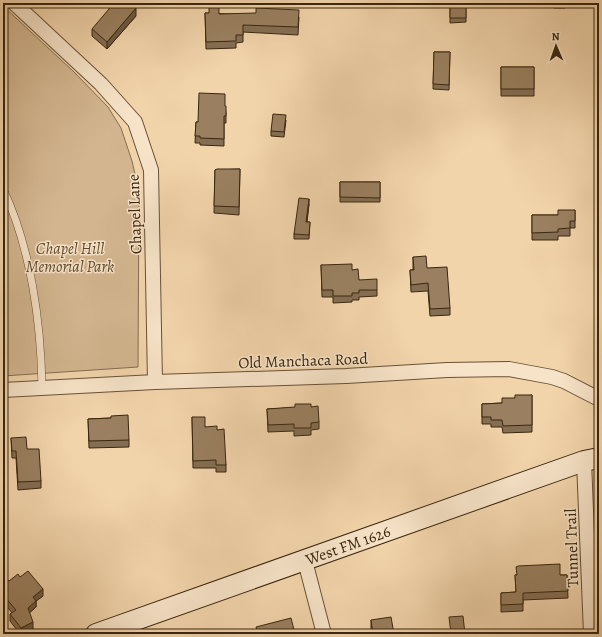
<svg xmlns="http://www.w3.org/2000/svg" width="602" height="637" font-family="Alegreya,serif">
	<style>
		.green { fill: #d3b690; stroke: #866e50 }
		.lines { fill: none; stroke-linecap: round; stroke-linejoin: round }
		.service-casing { stroke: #685236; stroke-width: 8 }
		.minor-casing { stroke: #685236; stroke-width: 16 }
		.secondary-casing { stroke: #3a260f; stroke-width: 22 }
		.service { stroke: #f7e3c8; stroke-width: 7 }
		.minor { stroke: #f7e3c8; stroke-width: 14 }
		.secondary { stroke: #f7e3c8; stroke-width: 20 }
		.wall { fill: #846e53; stroke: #3a260f }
		.shaded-wall { fill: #6c5a43; stroke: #3a260f }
		.building { fill: #9a8060; stroke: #3a260f }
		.labels { text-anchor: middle; stroke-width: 3; stroke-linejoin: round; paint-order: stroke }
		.street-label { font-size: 16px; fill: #3a260f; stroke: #f7e3c8 }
		.park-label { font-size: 16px; font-style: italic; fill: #604a2f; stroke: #f7e3c8 }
	</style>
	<rect width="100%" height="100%" fill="#f2d4ab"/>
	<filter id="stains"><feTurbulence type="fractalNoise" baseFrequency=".005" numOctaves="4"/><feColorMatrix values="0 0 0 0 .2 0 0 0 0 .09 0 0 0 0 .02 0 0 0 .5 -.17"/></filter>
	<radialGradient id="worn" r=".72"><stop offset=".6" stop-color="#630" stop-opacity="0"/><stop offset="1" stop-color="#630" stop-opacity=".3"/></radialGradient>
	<!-- green -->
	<path class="green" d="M3 6 74 72 108 107 121 128 132 161 139 192 138 367 3 376Z"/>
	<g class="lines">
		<defs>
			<path id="service" d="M3 189C31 248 41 323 42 388"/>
			<path id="minor" d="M14 3 101 84 135 122 151 170 155 382
				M3 390 155 382 346 376 447 370 509 369 552 377 564 381 599 399
				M584 461 591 634
				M305 561 324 634"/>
			<g id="secondary">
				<path id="s1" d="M96 634 584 461 599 458"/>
			</g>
		</defs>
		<!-- service casing -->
		<use href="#service" class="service-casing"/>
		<!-- minor casing -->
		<use href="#minor" class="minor-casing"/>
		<!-- secondary casing -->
		<use href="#secondary" class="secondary-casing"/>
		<!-- service -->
		<use href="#service" class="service"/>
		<!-- minor -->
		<use href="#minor" class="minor"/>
		<!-- secondary -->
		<use href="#secondary" class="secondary"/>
	</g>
	<!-- wall -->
	<path class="wall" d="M450 3H466V22L450 23Z
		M554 3H565V8H554Z
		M205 13 299 17 298 35 243 32V42L236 43V48L206 49Z
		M136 16 107 49 92 36V29Z
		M434 52H450L449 90 433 89Z
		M501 67H534V96H501Z
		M225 106 226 113V123H224V146L200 145V143H195L196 122H198Z
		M286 120 284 137 271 136V131Z
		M240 169 239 215 214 213 215 170Z
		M340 182H380V202H340Z
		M309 204 307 222H310L309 239H294V234Z
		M575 210V228H570V236H558V240H532V215H558Z
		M413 257 427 268 450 308V315L430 316 428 291 411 292 410 270H413Z
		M321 265 352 270 359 280 377 290V296L359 297V300H352V302L333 303V297H322Z
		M532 395V432L503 433 502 427H491V424H482V404L502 403 515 398Z
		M311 407 319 422V429L311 430V435L294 436V431L268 432 267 409Z
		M192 417 205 427 217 430 226 465V472H216V468H193Z
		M111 418 129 440V447L89 448 88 419Z
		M11 438 27 449 41 481V488L18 490 16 458H12Z
		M515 575H567L568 598 523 600V611L501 612V593L516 592Z
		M20 577 43 596 36 601V607L29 613 33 629 23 634H20L10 621V614L12 613 3 601V580L9 581Z
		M371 620 394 634H372L371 628Z"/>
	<!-- shaded-wall -->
	<path class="shaded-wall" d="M136 8V16L107 49V42Z
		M309 199V204L306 227V222Z
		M43 589V596L36 601V607L28 614V608L33 597Z
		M33 622V629L23 634H21V628Z"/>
	<!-- building -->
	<path class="building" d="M114 3H130L136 8 107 42 92 29Z
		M450 3H466V18H450Z
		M209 7H219V14L256 13V8L299 10 298 27 243 25V35H236V41L206 42 205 13H209Z
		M434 52H450L449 85 433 84Z
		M501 67H534V89H501Z
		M199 93 225 94V106H226V116H224V139L200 138V136H195L196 122H198Z
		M273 114 286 115 284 132 271 131Z
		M217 169H240L239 207 214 206 215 170Z
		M340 182H380V198L340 197Z
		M299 198 309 199 306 222H310L309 235 294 234Z
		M558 210H575V221H570V228L558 229V232L532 233V215H558Z
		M426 256 427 268 447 267 450 308 430 309 428 283 411 285 410 270H414L413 257Z
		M352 264V270L358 269 359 280 377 279V290H359V293H352V296H333V290H322L321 265Z
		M515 395H532V425L503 426 502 420H491V417H482V404L502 403V398H515Z
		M295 404H311V407L318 406 319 422 311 423V428H294V424L268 425 267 409 295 407Z
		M128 415 129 440 89 441 88 419 111 418V416Z
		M192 417H205V427L217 426V430L224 429 226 465H216V460L193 461Z
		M26 437 27 449H39L41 481 18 482 16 451H12L11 438Z
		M560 564V575H567L568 591 523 593V604L501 605V593L516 592 515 575H517L516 567 518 566Z
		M28 571 43 589 33 597 36 601 28 608 33 622 21 628 10 614 16 610 3 595V580L6 578 9 581 18 574 20 577Z
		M463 616 465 634H451L449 617Z
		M391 617 394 634H373L371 620Z
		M291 618 295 634H245L257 631 256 627Z"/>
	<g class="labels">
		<!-- street labels -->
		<g class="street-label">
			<text transform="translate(134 214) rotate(-92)" y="6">Chapel Lane</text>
			<text transform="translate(303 360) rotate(-2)" y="6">Old Manchaca Road</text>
			<text dy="6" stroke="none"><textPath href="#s1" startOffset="267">West FM 1626</textPath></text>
			<text transform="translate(571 548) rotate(-92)" y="6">Tunnel Trail</text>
		</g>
		<!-- park labels -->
		<g class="park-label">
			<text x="70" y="254">Chapel Hill<tspan x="70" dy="18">Memorial Park</tspan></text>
		</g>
	</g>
	<!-- margin -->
	<rect width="602" height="637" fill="none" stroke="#f2d4ab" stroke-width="16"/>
	<rect x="4" y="4" width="594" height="629" fill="none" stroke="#3a260f" stroke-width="2"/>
	<rect x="8" y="8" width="586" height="621" fill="none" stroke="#3a260f"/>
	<!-- north arrow -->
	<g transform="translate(556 46) rotate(358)" stroke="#f7e3c8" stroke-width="3" paint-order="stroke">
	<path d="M0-3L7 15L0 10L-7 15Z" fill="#3a260f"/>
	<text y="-6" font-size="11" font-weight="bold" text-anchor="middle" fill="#3a260f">N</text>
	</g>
	<rect width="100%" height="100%" filter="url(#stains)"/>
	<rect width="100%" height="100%" fill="url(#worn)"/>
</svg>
